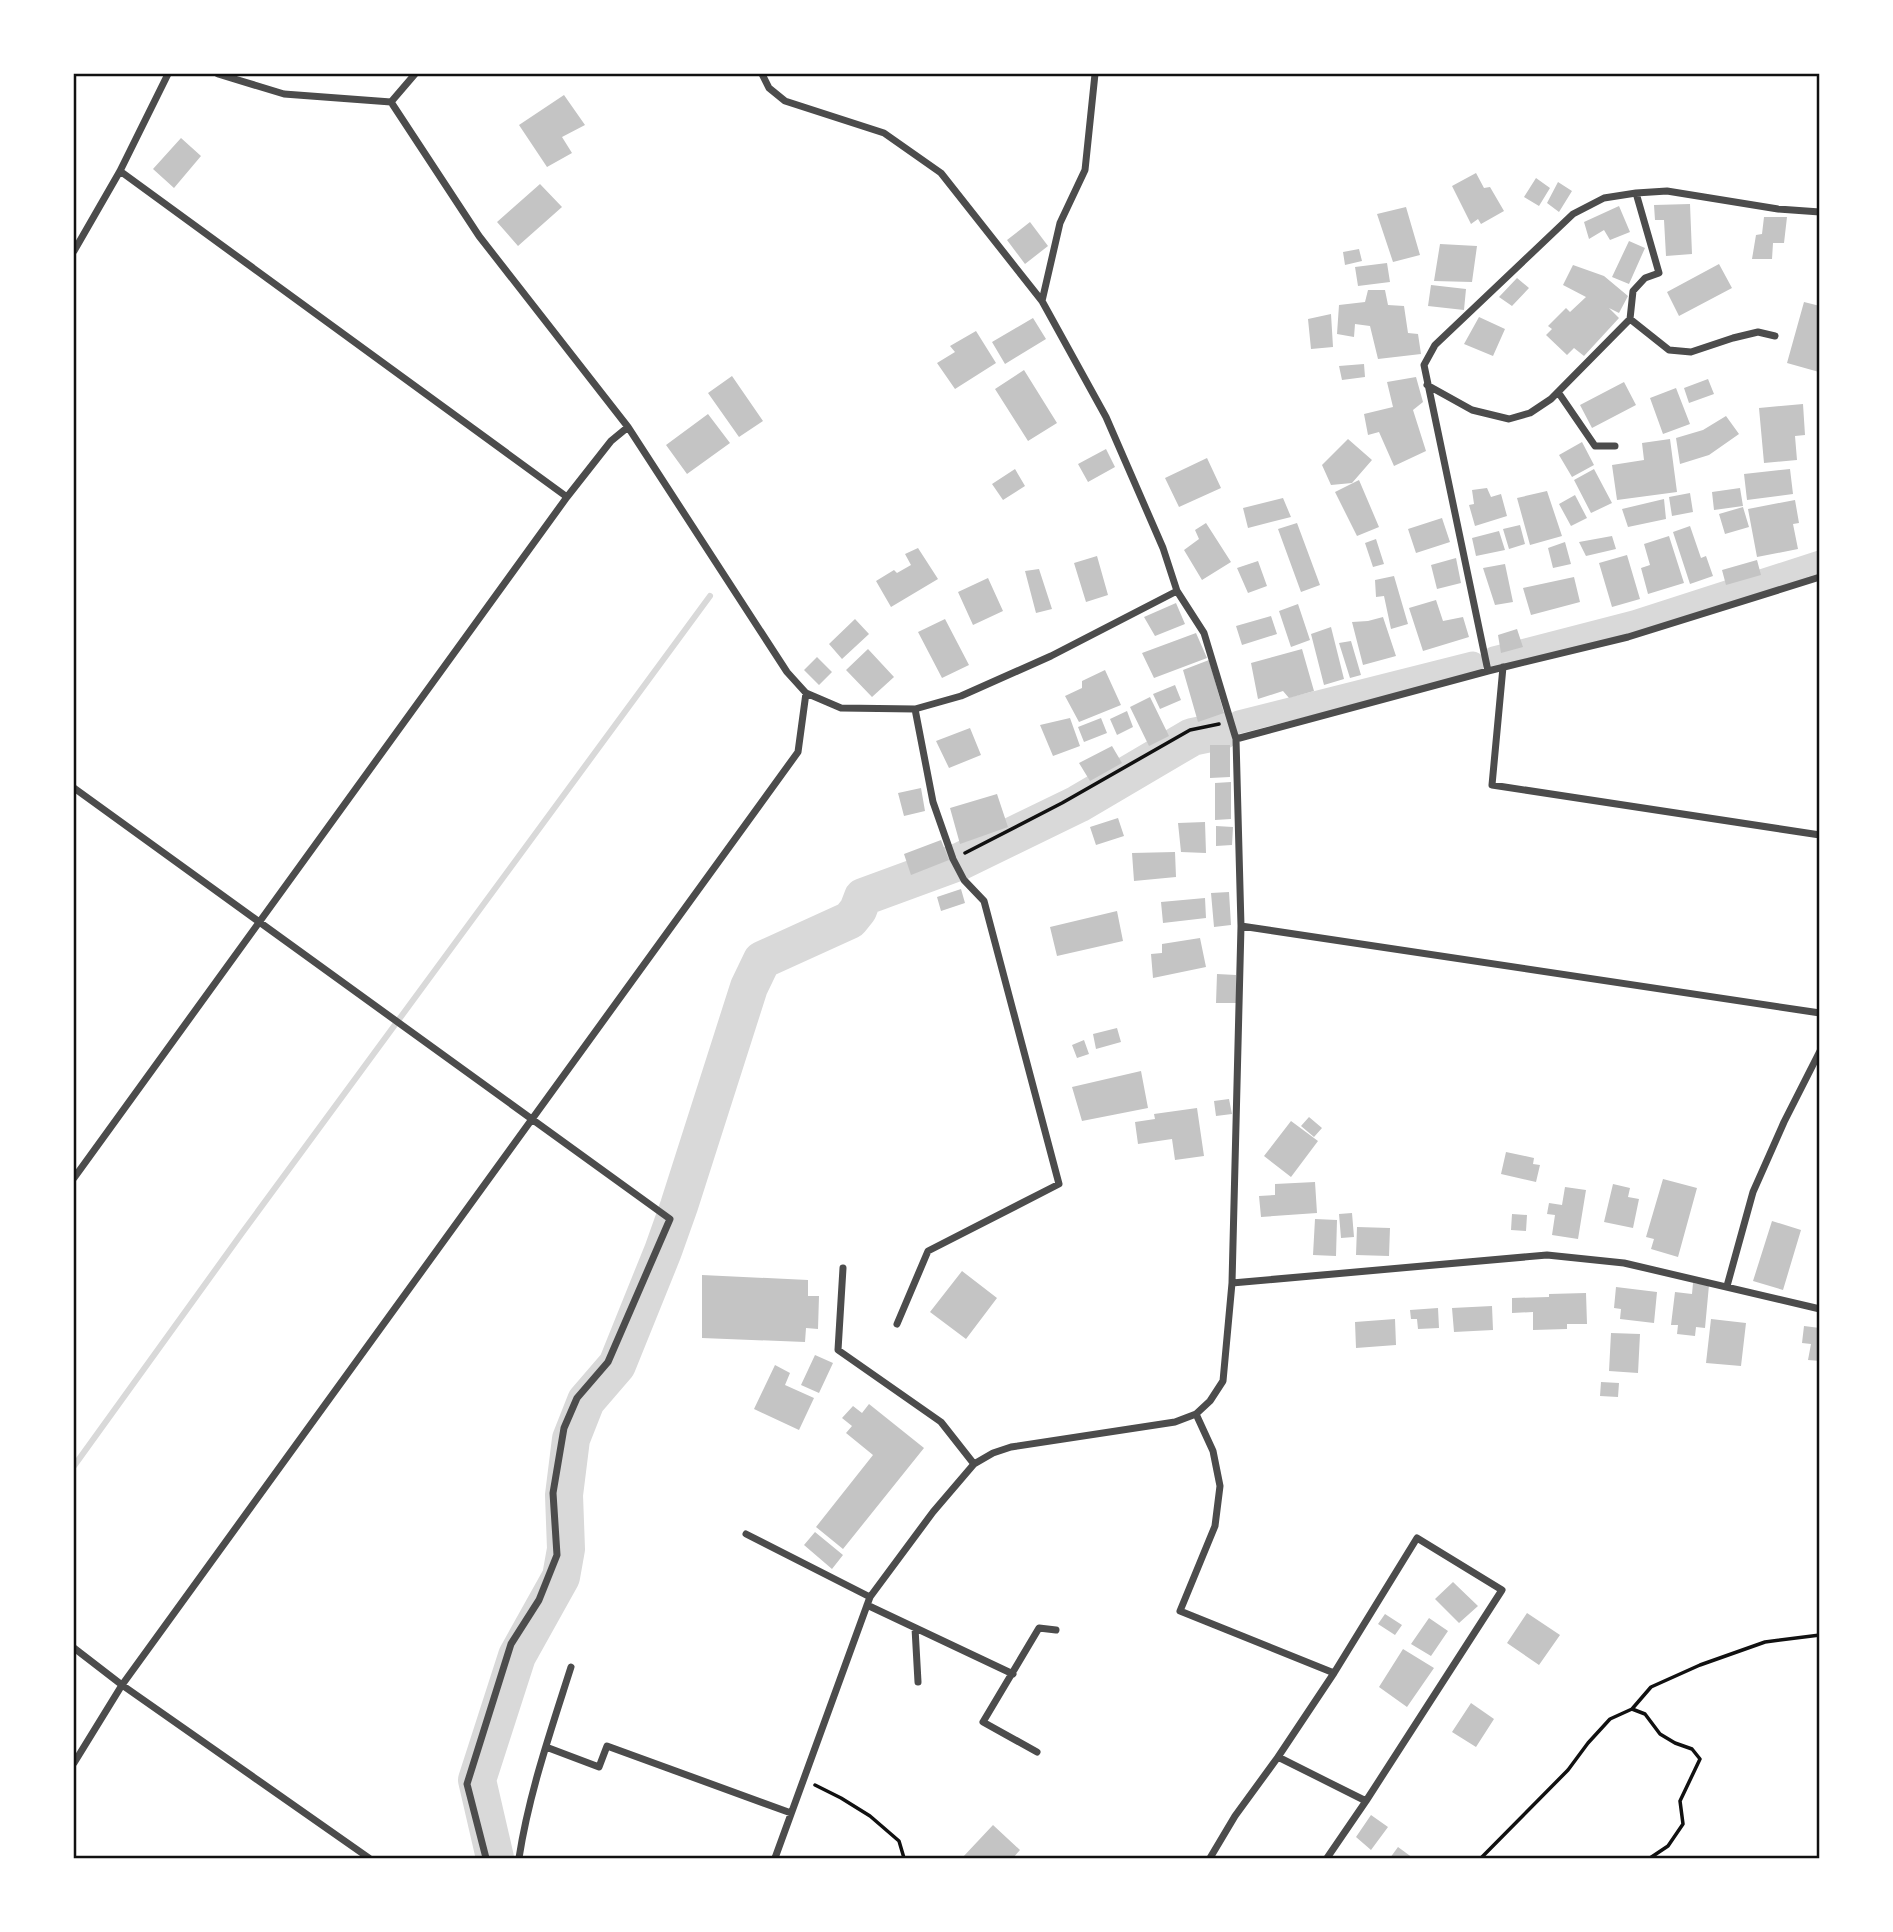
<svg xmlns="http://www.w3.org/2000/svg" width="1893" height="1932" font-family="Overpass,sans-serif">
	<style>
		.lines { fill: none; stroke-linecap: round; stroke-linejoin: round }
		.stream { stroke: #d9d9d9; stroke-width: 6 }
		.canal { stroke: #d9d9d9; stroke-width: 23 }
		.river { stroke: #d9d9d9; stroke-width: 38 }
		.building { fill: #c4c4c4 }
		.path { stroke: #111; stroke-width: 3.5 }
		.minor { stroke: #4c4c4c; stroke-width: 7 }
		.neatline { fill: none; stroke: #111; stroke-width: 2.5 }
	</style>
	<rect width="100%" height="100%" fill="#fff"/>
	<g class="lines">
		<!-- stream -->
		<path class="stream" d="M74 1466 242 1233 710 596"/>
		<!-- canal -->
		<path class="canal" d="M1494 658 1634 622 1820 562
			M1239 722 1473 663"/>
		<!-- river -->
		<path class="river" d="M495 1858 477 1780 517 1656 561 1577 566 1549 564 1495 571 1439 586 1401 617 1365 663 1251 679 1206 749 987 762 960 850 920 858 910 863 897 961 861 1078 804 1192 737 1221 731"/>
	</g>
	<!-- building -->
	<path class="building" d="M564 95 585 125 562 137 572 153 547 167 519 125Z
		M181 138 201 156 174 188 153 169Z
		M1476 173 1484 188 1490 187 1504 211 1481 224 1478 219 1471 224 1452 186Z
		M1536 178 1550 188 1539 206 1524 197Z
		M1558 182 1572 191 1559 212 1547 203Z
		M540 184 562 207 518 246 497 222Z
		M1690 204 1692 254 1666 256 1664 220H1655L1654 205Z
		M1619 206 1630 232 1610 240 1604 230 1589 239 1584 222Z
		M1406 207 1420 255 1393 262 1377 214Z
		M1764 217H1787L1784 243H1773L1772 259H1752L1756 235 1762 234Z
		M1030 222 1048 246 1025 264 1007 240Z
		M1629 241 1645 248 1629 284 1612 277Z
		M1440 244 1477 246 1472 282 1434 281Z
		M1359 249 1362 261 1345 265 1343 252Z
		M1387 263 1390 282 1358 286 1355 267Z
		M1719 264 1732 288 1679 316 1667 292Z
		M1573 265 1604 276 1628 296 1619 313 1609 308 1619 318 1584 356 1574 348 1567 355 1546 335 1552 329 1548 326 1566 308 1570 312 1586 297 1563 285Z
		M1517 278 1529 288 1512 306 1499 297Z
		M1431 285 1466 289 1464 310 1428 306Z
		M1368 290H1385L1388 305 1404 306 1408 333 1418 334 1421 354 1378 359 1370 326 1355 324 1354 337 1337 334 1339 305 1365 302Z
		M1804 302 1820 306 1819 372 1787 363Z
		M1331 314 1333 347 1311 349 1308 319Z
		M1479 317 1505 329 1493 356 1464 344Z
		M1033 318 1046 339 1005 364 992 342Z
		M976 331 996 363 955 389 937 363 955 352 950 346Z
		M1364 364 1365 377 1342 380 1339 366Z
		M1024 370 1057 423 1028 441 995 389Z
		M732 376 763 421 739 437 708 393Z
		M1416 377 1423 402 1413 410 1426 451 1394 466 1379 432 1368 435 1364 414 1393 407 1387 382Z
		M1708 379 1714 394 1689 403 1684 388Z
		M1624 382 1636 405 1592 428 1580 405Z
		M1676 388 1690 424 1663 434 1650 398Z
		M1803 404 1805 435 1795 436 1797 460 1764 463 1759 408Z
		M708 414 730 443 687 474 666 445Z
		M1726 416 1739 434 1709 455 1680 464 1676 438 1703 430Z
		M1348 439 1372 460 1352 483 1331 485 1322 465Z
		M1670 439 1677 492 1617 500 1612 465 1644 460 1642 443Z
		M1582 442 1594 465 1572 477 1559 455Z
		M1106 449 1115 467 1088 482 1078 464Z
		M1207 458 1221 488 1179 507 1165 478Z
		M1015 469 1025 486 1003 500 992 484Z
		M1594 469 1612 503 1591 513 1574 480Z
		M1790 469 1793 494 1747 500 1744 474Z
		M1359 480 1379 527 1357 536 1335 492Z
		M1487 488 1491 497 1501 494 1507 516 1475 526 1469 505 1474 504 1472 490Z
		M1740 488 1743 506 1714 510 1712 492Z
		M1547 491 1562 536 1530 545 1517 498Z
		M1690 493 1693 512 1672 516 1669 497Z
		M1575 495 1587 518 1571 526 1559 504Z
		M1283 498 1291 517 1248 528 1243 508Z
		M1664 499 1666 519 1628 527 1622 509Z
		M1795 500 1799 523 1793 524 1798 549 1757 557 1748 509Z
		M1743 507 1749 527 1725 534 1719 514Z
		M1442 518 1450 542 1416 553 1408 529Z
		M1206 523 1231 562 1202 580 1184 550 1199 539 1195 530Z
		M1297 523 1320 585 1301 592 1278 529Z
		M1520 525 1525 544 1509 549 1503 529Z
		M1690 526 1701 558 1706 556 1713 576 1690 584 1673 532Z
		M1499 531 1505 550 1476 556 1472 538Z
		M1612 536 1616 549 1586 556 1579 542Z
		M1669 536 1684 583 1648 594 1641 568 1650 565 1644 544Z
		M1376 539 1384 564 1373 567 1365 543Z
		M1565 542 1571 564 1553 568 1548 548Z
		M918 548 938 579 891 607 876 581 894 570 897 573 911 565 905 554Z
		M1627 555 1640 599 1612 607 1599 563Z
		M1097 556 1108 595 1086 602 1074 563Z
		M1456 558 1461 583 1437 589 1431 565Z
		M1757 560 1761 575 1726 585 1722 570Z
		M1258 561 1267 586 1248 593 1237 568Z
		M1505 564 1513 602 1495 605 1483 568Z
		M1039 569 1052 609 1036 613 1025 571Z
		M1394 576 1408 624 1391 629 1384 596 1376 597 1375 580Z
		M1574 577 1580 602 1531 615 1523 588Z
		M988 578 1003 611 973 625 958 592Z
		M1436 600 1443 621 1463 617 1469 637 1423 651 1409 608Z
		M1176 603 1185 624 1155 636 1144 617Z
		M1298 604 1310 640 1291 647 1279 611Z
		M1271 616 1277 634 1242 645 1236 626Z
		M1383 617 1396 656 1363 665 1352 622 1368 621Z
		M855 619 869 634 842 659 829 644Z
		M945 619 969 665 942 678 918 632Z
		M1331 627 1344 679 1324 685 1311 634Z
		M1517 629 1523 647 1501 653 1498 635Z
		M1196 633 1207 658 1154 678 1142 653Z
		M1351 641 1361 675 1350 678 1339 643Z
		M868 649 894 677 872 697 846 670Z
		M1302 649 1314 691 1289 698 1283 691 1258 699 1251 663Z
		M817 657 832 672 819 685 804 670Z
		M1209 660 1224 713 1198 722 1183 670Z
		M1105 670 1121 705 1079 722 1065 696 1082 688V681Z
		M1175 685 1181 700 1160 709 1153 694Z
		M1150 697 1169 736 1149 746 1130 707Z
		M1127 711 1133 727 1117 735 1110 719Z
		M1070 718 1080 746 1053 756 1040 725Z
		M1101 718 1107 733 1084 742 1078 727Z
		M970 728 981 755 949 768 936 741Z
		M1210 745H1230V777L1210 778Z
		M1112 746 1122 763 1090 781 1079 763Z
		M1231 782V819L1215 820V783Z
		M921 788 925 811 904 816 898 793Z
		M997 794 1008 827 960 844 950 808Z
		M1118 818 1124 836 1096 845 1090 827Z
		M1205 822 1206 853 1181 852 1178 823Z
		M1216 826 1233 827 1232 845 1216 846Z
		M941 840 949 860 911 875 904 854Z
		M1175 852 1176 877 1134 881 1132 853Z
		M961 889 965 903 941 911 937 897Z
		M1229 892 1231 925 1214 927 1211 893Z
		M1205 898 1206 918 1163 923 1161 902Z
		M1117 911 1123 941 1057 956 1050 927Z
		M1200 938 1206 967 1153 978 1151 954 1162 953V944Z
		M1217 974 1236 975V1003H1216Z
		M1117 1028 1121 1042 1096 1049 1093 1034Z
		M1084 1040 1089 1054 1077 1058 1072 1045Z
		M1141 1071 1148 1108 1082 1121 1072 1087Z
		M1229 1099 1232 1114 1216 1116 1214 1101Z
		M1197 1108 1204 1156 1175 1160 1172 1139 1138 1144 1135 1122 1155 1119 1154 1114Z
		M1309 1117 1322 1128 1314 1137 1301 1126Z
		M1291 1121 1318 1141 1291 1177 1264 1156Z
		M1506 1152 1534 1158 1533 1164 1540 1165 1536 1182 1501 1174Z
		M1663 1179 1697 1188 1678 1257 1651 1249 1654 1239 1646 1237Z
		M1315 1182 1317 1213 1261 1217 1259 1196 1275 1195V1184Z
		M1613 1184 1630 1188 1628 1197 1639 1199 1633 1228 1604 1222Z
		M1565 1187 1586 1190 1578 1239 1552 1235 1555 1215 1547 1214 1549 1203 1562 1205Z
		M1352 1213 1354 1237 1341 1238 1339 1214Z
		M1512 1214 1527 1215 1526 1231 1511 1230Z
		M1315 1219 1337 1220 1336 1256 1313 1255Z
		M1772 1221 1801 1230 1783 1290 1753 1281Z
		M1357 1227 1390 1228 1389 1256 1356 1255Z
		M962 1271 997 1298 966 1339 930 1312Z
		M702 1275 808 1280V1296H819L818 1329 806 1328 805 1342 702 1338Z
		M1693 1283 1709 1285 1705 1328 1696 1327 1695 1336 1677 1334 1678 1325H1671L1675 1292 1692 1294Z
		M1616 1287 1657 1292 1654 1323 1620 1319 1621 1309 1614 1308Z
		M1586 1293 1587 1324H1567V1329L1533 1330V1312L1512 1313V1298L1549 1297V1294Z
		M1492 1306 1493 1330 1454 1332 1452 1308Z
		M1438 1308 1439 1328 1418 1329 1417 1319H1411L1410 1310Z
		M1395 1319 1396 1345 1356 1348 1355 1322Z
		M1711 1319 1746 1323 1741 1366 1706 1363Z
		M1804 1326 1820 1328V1361L1808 1360 1811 1344 1802 1343Z
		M1611 1333 1640 1334 1638 1373 1609 1371Z
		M815 1355 833 1363 819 1393 801 1385Z
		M775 1365 790 1373 785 1385 814 1398 799 1430 754 1409Z
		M1601 1382 1619 1383 1618 1397 1600 1396Z
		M869 1404 924 1448 843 1549 816 1527 873 1455 846 1433 852 1426 842 1418 853 1406 862 1413Z
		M815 1532 843 1555 832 1569 804 1545Z
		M1453 1582 1478 1606 1459 1623 1435 1599Z
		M1527 1613 1560 1635 1539 1665 1507 1643Z
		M1385 1614 1402 1625 1395 1635 1378 1624Z
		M1429 1618 1448 1631 1431 1656 1411 1644Z
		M1403 1649 1434 1668 1407 1707 1379 1687Z
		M1471 1703 1494 1719 1476 1747 1452 1732Z
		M1371 1815 1388 1827 1371 1850 1356 1837Z
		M993 1825 1020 1850 1013 1858H962Z
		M1398 1847 1413 1858H1390Z"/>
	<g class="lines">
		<!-- path -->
		<path class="path" d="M965 853 1062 803 1190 730 1219 724
			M1632 1709 1651 1687 1700 1665 1765 1642 1820 1635
			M815 1785 841 1798 870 1816 899 1841 904 1858
			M1481 1858 1568 1770 1588 1743 1610 1719 1632 1709 1645 1714 1660 1734 1675 1743 1692 1749 1700 1759 1680 1801 1683 1824 1668 1846 1650 1858"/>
		<!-- minor -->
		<path class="minor" d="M218 74 284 94 391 102
			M762 74 769 88 785 101 884 133 941 173 1042 301 1106 417 1163 548 1177 591 1204 633 1236 739 1241 926 1232 1283 1223 1381 1210 1401 1196 1414 1175 1422 1011 1447 993 1453 974 1464 933 1512 870 1597 775 1858
			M391 102 479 236 628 427 787 672 806 693 841 708 915 709 961 696 1051 656 1177 591
			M391 102 415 74
			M120 171 567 497
			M74 251 120 171 168 74
			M1042 301 1060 223 1085 170 1095 74
			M1630 319 1669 350 1691 352 1733 338 1758 332 1775 336
			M1427 385 1472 410 1509 419 1530 413 1551 399 1630 319 1633 291 1645 278 1659 273 1636 193
			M1558 392 1595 446H1615
			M1503 667 1492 785 1820 835
			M1488 671 1424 365 1435 345 1573 214 1604 198 1636 193 1667 191 1778 209 1820 212
			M1236 739 1488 671 1628 637 1820 577
			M74 788 670 1219 608 1362 577 1398 564 1428 553 1493 557 1555 539 1600 511 1644 467 1784 486 1858
			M1241 926 1820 1013
			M74 1178 567 497 611 441 628 427
			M843 1268 838 1350 941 1422 974 1464
			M1232 1283 1547 1255 1624 1263 1820 1309
			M1727 1286 1753 1192 1784 1122 1820 1051
			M897 1324 928 1251 1059 1184 984 901 964 880 953 859 933 802 915 709
			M1196 1414 1213 1451 1220 1486 1215 1526 1180 1611 1334 1673 1278 1757 1366 1801 1327 1858
			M746 1534 870 1597
			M867 1605 1013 1674
			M915 1628 918 1682
			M74 1648 122 1685 369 1858
			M1334 1673 1417 1538 1502 1590 1366 1801
			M546 1747 599 1767 607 1746 791 1813
			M1037 1752 983 1722 1039 1628 1056 1630
			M74 1763 122 1685 798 752 806 693
			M519 1858C529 1793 551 1730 571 1667
			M1210 1858 1235 1816 1278 1757"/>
	</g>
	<!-- border -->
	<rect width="1893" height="1932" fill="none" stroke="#ffffff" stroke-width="150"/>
	<rect x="75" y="75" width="1743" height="1782" class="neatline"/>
</svg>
